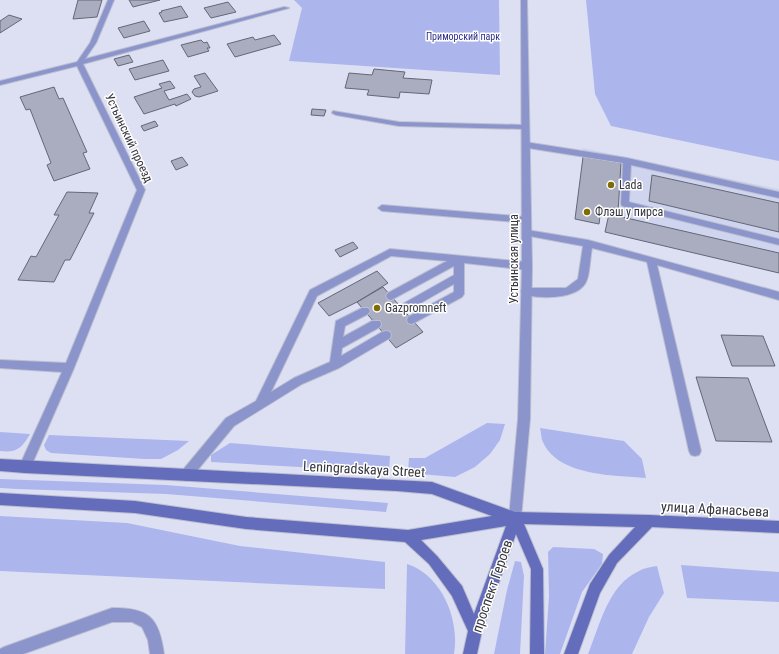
<svg xmlns="http://www.w3.org/2000/svg" width="779" height="654" font-family="'Roboto Condensed',sans-serif">
	<style>
		.built { fill: #cfd5ee }
		.green { fill: #acb6ed }
		.building { fill: #a9adbf; stroke: #646777 }
		.lines { fill: none; stroke-linecap: round; stroke-linejoin: round }
		.service-casing { stroke: #bbbecf; stroke-width: 2 }
		.minor-casing { stroke: #bbbecf; stroke-width: 2 }
		.secondary-casing { stroke: #bbbecf; stroke-width: 2 }
		.service { fill: #8b94cb; fill-rule: evenodd }
		.minor { fill: #8b94cb; fill-rule: evenodd }
		.secondary { fill: #636dbc; fill-rule: evenodd }
		.poi-dot { fill: #7f6c06; stroke: #fff; stroke-width: 1.5 }
		.labels { text-anchor: middle; stroke-width: 3; stroke-linejoin: round; paint-order: stroke }
		.far-park-label { font-size: 10px; fill: #2d2b89; stroke: #fff }
		.street-label { font-size: 12px; fill: #35363e; stroke: #fff }
		.poi-label { font-size: 12px; fill: #35363e; stroke: #fff; text-anchor: start }
		.near-street-label { font-size: 14px; fill: #35363e; stroke: #fff }
	</style>
	<rect width="100%" height="100%" fill="#dde0f3"/>
	<!-- built -->
	<path class="built" d="M582 148 779 189V273L605 232 609 214 618 211 621 163 583 157Z"/>
	<!-- green -->
	<path class="green" d="M294 0H499L500 75 289 61 302 8Z
		M586 0H779V161L611 126 595 94Z
		M487 423 505 424 500 440 490 454 475 467 455 477 408 473 409 458H425Z
		M540 428 624 441 642 459 646 478C614 475 557 477 542 440 541 437 541 431 540 428Z
		M0 432 30 434C22 448 17 453 0 451Z
		M49 435 189 441 178 450 161 459H145L51 453 46 450 44 445Z
		M230 443 390 456 389 472 211 462V455Z
		M0 479 166 485 388 503 386 512 166 494 17 489 0 488Z
		M0 516 127 523 240 546 385 562V589L0 571Z
		M553 547 594 549 603 554 602 564 582 592 560 654H545L549 596 548 552Z
		M515 561 521 562 524 576 520 654H494L507 590Z
		M407 564C442 575 460 620 454 654H405Z
		M681 565 779 572V602L687 598Z
		M657 566 664 593 649 617 632 654H588C600 625 608 585 639 571 644 568 651 567 657 566Z"/>
	<!-- building -->
	<path class="building" d="M78 0H102L97 17 73 19Z
		M129 0H160L133 7Z
		M228 2 236 12 211 18 204 8Z
		M181 6 188 17 164 22 159 13 162 12 161 11Z
		M9 15 22 19 0 33V21Z
		M144 21 150 31 124 38 118 28Z
		M274 35 281 44 235 57 227 44 253 37 255 40Z
		M201 40 204 43 207 42 210 48H207L209 51 188 57 181 45Z
		M129 55 133 62 118 66 114 59Z
		M163 60 169 71 135 80 129 69Z
		M374 69 405 72 403 78 432 80 429 94 400 92 399 98 367 95 369 90 345 88 349 73 372 75Z
		M205 73 218 91 199 97 195 96 192 92 194 89 201 87 194 76Z
		M170 81 175 88 164 91 169 100 187 94 191 99 176 106 175 104 144 114 134 97 162 88 159 84Z
		M54 87 59 99 63 98 87 152 83 153 90 169 54 181 47 165 51 163 30 109 26 110 20 97Z
		M312 109 326 110 324 116 311 115Z
		M155 121 158 126 144 131 141 126Z
		M182 157 188 165 176 170 171 161Z
		M583 157 621 163 618 212 601 208 599 224 575 219Z
		M652 175 779 203V232L649 201Z
		M67 192 98 193 89 213H94L70 260H65L54 282 18 280 31 256 36 257 59 215H54Z
		M609 214 779 253V273L605 232Z
		M353 242 358 248 340 257 335 250Z
		M377 271 388 283 357 302 329 316 318 303Z
		M383 287 423 332 396 348 357 302Z
		M721 335 763 336 775 366H732Z
		M696 377 748 378 772 442 716 441Z"/>
	<g class="lines">
		<defs>
			<path id="service" d="M333 111 399 122 525 125 529 127 525 129 399 126 336 115 332 113Z
				M525 142 627 158 779 192V198L631 165 629 202 779 239V245L622 206 621 204 623 163 522 147V143Z
				M382 205 527 217 531 220 527 223 382 211 378 208Z
				M527 230 588 240 779 292V300L657 265 701 451 699 455 695 456 691 455 689 451 647 262 592 248C590 257 590 275 586 282 577 300 539 299 523 294L521 291 523 288H566L578 279 583 246 524 235 523 233Z
				M390 249 527 262 532 266 527 270 464 263V294L462 297 412 324 408 323 407 320 408 317 454 292V284L405 312H399L397 309 399 306 454 275V266L391 300 388 299 386 296 388 293 447 261 391 256 317 296 271 392 294 378 330 362 336 321 362 308H368L370 311 368 314 345 326 343 337 372 321H380L381 324 380 327 342 348 341 356 382 332 386 331 390 332 391 335 390 338 339 368 302 384 234 426 190 479 186 481 182 479 180 475 182 471 226 418 256 401 310 290Z
				M112 608C149 608 159 617 164 654H150L148 640 142 627 132 622H112L23 654H0V649L4 647Z"/>
			<path id="minor" d="M108 0H114L96 43 85 59 284 7 289 8 83 64 145 190 74 368 29 471 25 473 21 471 19 467 62 372 0 368V360L66 363 137 190 77 66 0 85V81L77 62 90 43Z
				M521 0H527L532 266 530 419 521 518 519 522 515 524 511 522 509 518 518 419 522 266Z"/>
			<path id="secondary" d="M0 459 432 482 515 512 649 515 779 521V533L652 527 617 563 600 593 578 654H564L590 584 609 555 635 527 524 524 543 569 544 654H530L531 569 516 534 482 631 477 654H463L468 631 452 596 429 564 405 542 246 529 135 513 0 505V493L135 501 246 517 408 530 492 516 432 494 397 491 25 473 0 471ZM506 526 474 614 462 586 437 556 421 540Z"/>
		</defs>
		<!-- service casing -->
		<use href="#service" class="service-casing"/>
		<!-- minor casing -->
		<use href="#minor" class="minor-casing"/>
		<!-- secondary casing -->
		<use href="#secondary" class="secondary-casing"/>
		<!-- service -->
		<use href="#service" class="service"/>
		<!-- minor -->
		<use href="#minor" class="minor"/>
		<!-- secondary -->
		<use href="#secondary" class="secondary"/>
	</g>
	<!-- markers -->
	<g class="poi-dot">
		<circle cx="611" cy="185" r="4"/>
		<circle cx="587" cy="212" r="4"/>
		<circle cx="377" cy="308" r="4"/>
	</g>
	<g class="labels">
		<!-- far-park labels -->
		<g class="far-park-label">
			<text x="463" y="40">Приморский парк</text>
		</g>
		<!-- street labels -->
		<g class="street-label">
			<text transform="translate(129 138) rotate(65)" y="4">Устьинский проезд</text>
			<text transform="translate(514 259) rotate(-90)" y="4">Устьинская улица</text>
		</g>
		<!-- poi labels -->
		<g class="poi-label">
			<text x="619" y="189">Lada</text>
			<text x="595" y="216">Флэш у пирса</text>
			<text x="385" y="312">Gazpromneft</text>
		</g>
		<!-- near-street labels -->
		<g class="near-street-label">
			<text transform="translate(364 469) rotate(3)" y="5">Leningradskaya Street</text>
			<text transform="translate(715 509) rotate(3)" y="5">улица Афанасьева</text>
			<text transform="translate(492 586) rotate(-71)" y="5">проспект Героев</text>
		</g>
	</g>
</svg>
